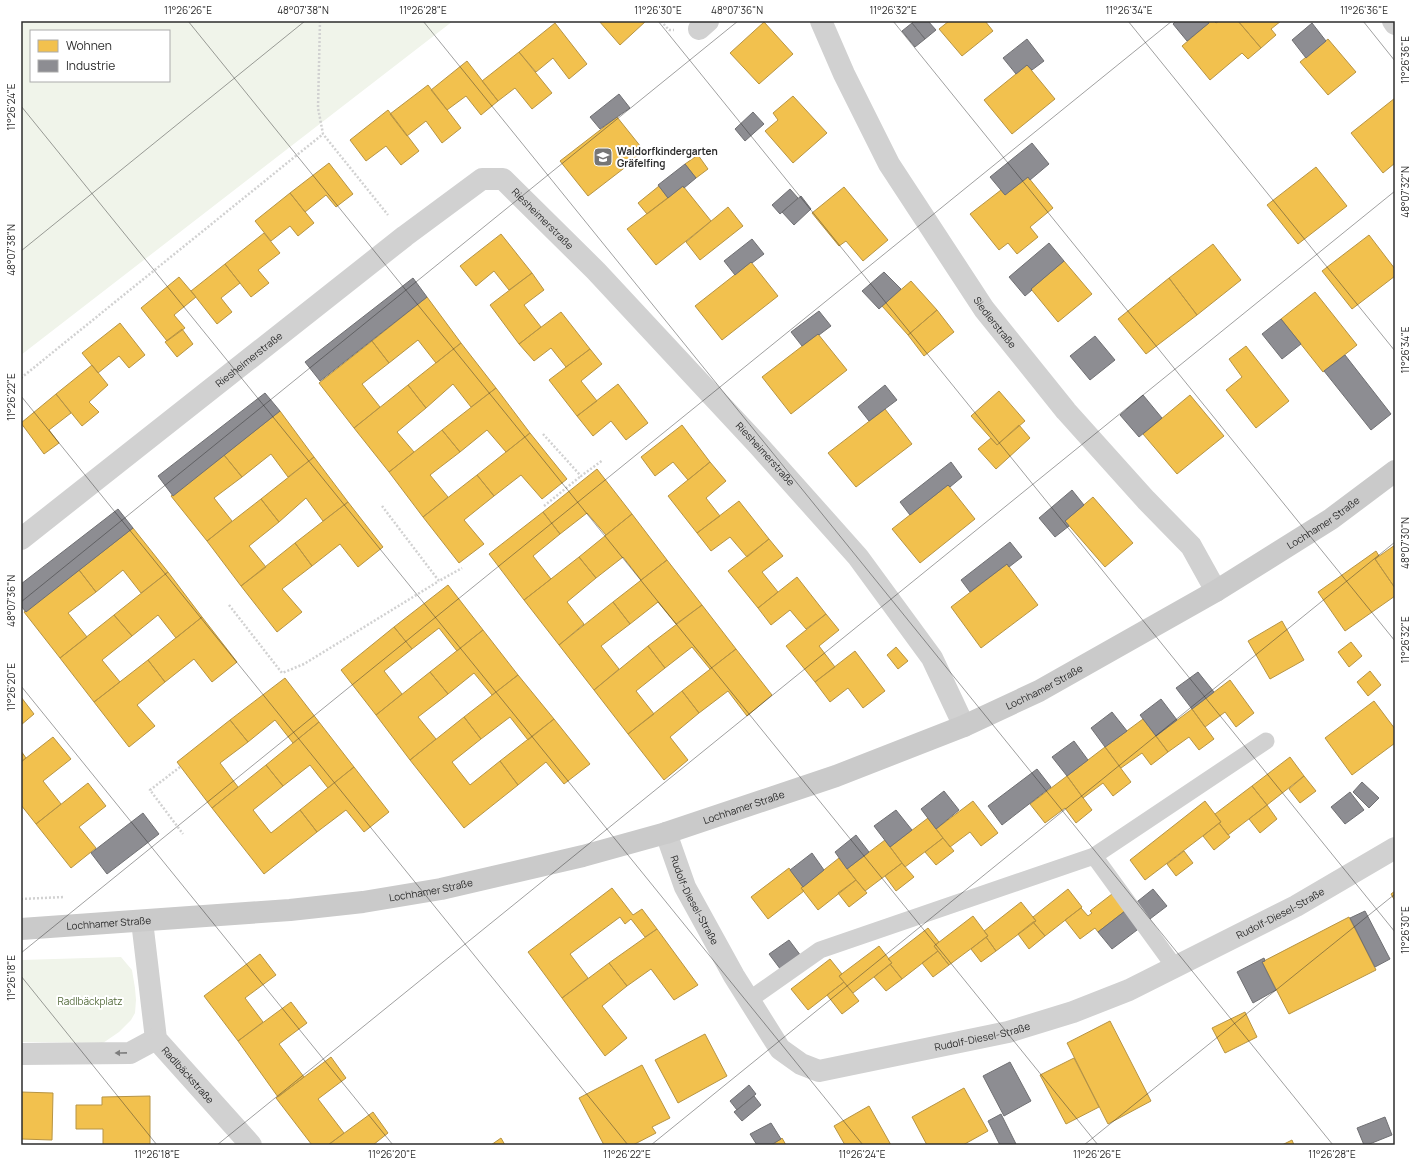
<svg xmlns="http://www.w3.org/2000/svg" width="1416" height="1166" font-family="Manrope,sans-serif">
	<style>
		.green { fill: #f0f4ea; fill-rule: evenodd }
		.homes { fill: #f2c14e; stroke: #b79444 }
		.industry { fill: #8d8d92; stroke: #707073 }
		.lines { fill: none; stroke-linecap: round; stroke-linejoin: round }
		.path { stroke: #d1d1d1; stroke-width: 2.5; stroke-dasharray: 2 2; stroke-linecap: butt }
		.lane { stroke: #d1d1d1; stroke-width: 17 }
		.street { stroke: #d1d1d1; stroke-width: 22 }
		.secondary { stroke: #cacaca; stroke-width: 22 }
		.oneway { fill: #7e7e7e }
		.ticks { fill: none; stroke: #2c2c2c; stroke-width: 1; stroke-opacity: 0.45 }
		.labels { text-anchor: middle; stroke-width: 4; stroke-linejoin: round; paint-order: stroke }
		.poi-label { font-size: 10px; font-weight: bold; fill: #2c2c2c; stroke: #fff; text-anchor: start }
		.street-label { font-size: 10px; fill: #2c2c2c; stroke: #fff }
		.park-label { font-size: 10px; fill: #526939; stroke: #fff }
		.neatline { fill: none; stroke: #2c2c2c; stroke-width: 1.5 }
		.ticks-label { font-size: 10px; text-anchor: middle; fill: #2c2c2c }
	</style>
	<rect width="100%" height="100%" fill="#fff"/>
	<!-- green -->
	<path class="green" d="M21 21H453L21 355ZM31 31H169V81H31Z
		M121 957 132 970 135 988 136 1000 135 1013 131 1020 119 1032 103 1043 21 1042V960Z"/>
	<!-- homes -->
	<path class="homes" d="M599 21H646L620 45Z
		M949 21H985L993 31 962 56 939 29Z
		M1211 21H1214L1216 23 1219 21H1238L1261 48 1248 59 1242 53 1210 80 1182 46Z
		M1238 21H1281L1271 29 1276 35 1261 48Z
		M764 22 793 54 759 84 730 53Z
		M555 23 587 64 569 79 553 58 536 72 519 52Z
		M1328 39 1356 72 1328 95 1300 62Z
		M519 52 552 93 532 109 515 88 498 101 482 81Z
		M467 61 498 101 481 115 466 96 447 110 431 90Z
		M1027 65 1055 99 1012 134 984 100Z
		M428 85 461 128 442 143 426 121 407 136 390 114Z
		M793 96 827 133 793 163 765 131 778 120 773 113Z
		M1395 98V163L1383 173 1351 133Z
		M388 110 419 151 401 165 386 146 366 161 350 140Z
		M617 117 645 152 588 196 560 161Z
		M698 155 708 169 696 178 685 164Z
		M329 163 353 194 336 207 326 195 305 212 290 193Z
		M1316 167 1347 206 1298 244 1267 205Z
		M1028 177 1053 208 1030 227 1038 237 1017 254 1008 243 999 250 970 214 1001 190 1005 195Z
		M659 186 668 198 647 214 638 203Z
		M683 186 711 221 656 265 627 229Z
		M844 187 888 240 863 261 846 241 839 246 812 213Z
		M290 193 314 223 298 236 290 226 271 241 255 221Z
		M728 207 743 226 700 260 686 242Z
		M264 233 280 253 258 270 269 283 251 297 225 264Z
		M501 234 532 273 509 290 494 271 476 286 460 266Z
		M1369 235 1395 269V276L1352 309 1322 271Z
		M1213 244 1241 280 1197 315 1169 278Z
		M1064 261 1092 294 1058 322 1031 289Z
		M751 262 778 296 722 340 695 306Z
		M225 264 240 283 221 298 232 312 217 324 191 291Z
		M532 273 544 290 524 305 541 327 519 344 490 305Z
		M179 277 196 297 174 315 185 328 167 341 141 308Z
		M1169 278 1197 315 1146 354 1118 319Z
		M911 281 937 310 908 335 882 306Z
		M1315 292 1357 345 1323 372 1281 319Z
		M427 297 461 343 436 363 418 340 389 363 372 341Z
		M937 310 954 332 924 356 908 335Z
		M561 312 590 349 566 367 551 348 534 361 519 344Z
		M120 323 145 355 129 368 119 356 98 373 82 353Z
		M182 329 193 344 177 357 165 342Z
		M818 334 847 370 791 414 762 377Z
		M372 341 389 363 362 384 380 407 354 428 319 383Z
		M461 343 496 388 471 407 453 384 426 408 408 385Z
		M1246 346 1289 401 1256 428 1226 390 1242 377 1229 359Z
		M590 349 602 364 581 381 597 401 577 416 549 380Z
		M92 365 108 385 89 402 99 412 82 426 56 394Z
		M618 384 648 423 626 440 611 421 593 436 577 416Z
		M408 385 426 408 397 432 414 452 389 472 354 428Z
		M496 388 530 433 506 452 487 430 460 452 442 430Z
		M999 391 1025 421 997 445 971 416Z
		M56 394 71 413 49 430 59 443 44 454 21 423Z
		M1190 395 1224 436 1177 474 1143 434Z
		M885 409 912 444 856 487 828 453Z
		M280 411 314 457 288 477 271 454 242 477 224 455Z
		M682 425 710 462 688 480 673 462 655 476 641 457Z
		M1019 425 1030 438 996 469 978 449 991 438 997 445Z
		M442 430 460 452 430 475 448 497 423 517 389 472Z
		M530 433 567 479 542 499 521 475 494 496 477 475Z
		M224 455 242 477 214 498 232 521 207 541 171 496Z
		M314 457 348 502 323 521 306 498 279 522 261 499Z
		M710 462 726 481 706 498 720 516 697 533 668 496Z
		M597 469 632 514 606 535 587 513 560 534 543 512Z
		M477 475 494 496 464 520 484 544 459 563 423 517Z
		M948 485 975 519 920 563 892 529Z
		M1093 497 1133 543 1105 567 1065 521Z
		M261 499 279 522 249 546 266 567 241 586 207 541Z
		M739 501 769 539 747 557 730 537 711 551 697 533Z
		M348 502 383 547 358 567 340 544 312 566 295 543Z
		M543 512 560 534 533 556 551 579 524 600 489 554Z
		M632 514 667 560 641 580 623 557 596 578 579 557Z
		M133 528 168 572 141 593 123 570 96 592 79 570Z
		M769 539 783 556 762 572 778 592 758 608 728 571Z
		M295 543 312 566 282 589 302 612 277 632 241 586Z
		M1395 545V588L1375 559Z
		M1376 551 1379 556 1375 559 1395 588V596L1345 631 1318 592Z
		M579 557 596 578 567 602 584 624 559 645 524 600Z
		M667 560 702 605 676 624 658 602 630 624 613 602Z
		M1007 564 1038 605 981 648 951 607Z
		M79 570 96 592 68 613 87 637 60 658 24 612Z
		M168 572 202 617 176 638 158 615 132 636 114 615Z
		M797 577 826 614 806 629 790 610 771 625 758 608Z
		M448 585 483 630 457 651 439 628 412 649 394 627Z
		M613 602 630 624 601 646 619 669 594 690 559 645Z
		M702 605 736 649 710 669 692 647 665 668 648 646Z
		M826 614 839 630 819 646 835 667 815 682 786 646Z
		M114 615 132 636 102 660 120 682 94 702 60 658Z
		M202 617 237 662 212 682 194 659 165 682 148 660Z
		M1282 621 1304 660 1270 679 1248 641Z
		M394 627 412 649 384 671 402 694 376 715 341 670Z
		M483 630 518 675 492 695 474 673 448 694 430 672Z
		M1351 642 1362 656 1349 667 1338 652Z
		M648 646 665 668 636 691 654 714 628 734 594 690Z
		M896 647 908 661 898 669 887 655Z
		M736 649 772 695 747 716 728 691 699 713 682 691Z
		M855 651 885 691 863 708 848 688 830 702 815 682Z
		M148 660 165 682 137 705 155 726 129 747 94 702Z
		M1370 671 1381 685 1368 696 1357 682Z
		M430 672 448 694 418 717 436 739 410 760 376 715Z
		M518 675 554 719 528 740 510 717 481 739 464 717Z
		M285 678 319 722 293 743 275 720 248 742 230 720Z
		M1230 680 1254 713 1236 727 1225 712 1205 727 1192 709Z
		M682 691 699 713 670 737 688 760 664 780 628 734Z
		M21 697 34 714 21 725Z
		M1374 701 1395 729V743L1352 775 1325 738Z
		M1192 709 1214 739 1199 750 1189 737 1168 752 1156 736Z
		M464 717 481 739 452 762 470 785 500 761 518 785 464 828 410 760Z
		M554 719 590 764 564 784 546 762 518 785 500 761Z
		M1143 719 1168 752 1151 765 1142 753 1121 768 1105 747Z
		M230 720 248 742 220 763 238 787 212 808 177 762Z
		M319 722 354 767 328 788 310 765 283 786 266 765Z
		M53 737 71 759 43 781 61 804 36 824 21 805V762Z
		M1105 747 1131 782 1113 796 1103 783 1083 798 1067 776Z
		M21 751 26 758 21 762Z
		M1290 757 1304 776 1267 805 1252 786Z
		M266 765 283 786 253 810 271 833 300 810 317 832 264 874 212 808Z
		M354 767 389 812 364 832 346 810 317 832 300 810Z
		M1067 776 1092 810 1076 823 1065 808 1045 823 1030 804Z
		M1304 776 1316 791 1300 803 1289 789Z
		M88 783 106 806 79 827 96 848 71 868 36 824Z
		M1252 786 1267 805 1228 835 1219 823 1221 822 1215 814Z
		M973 801 998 833 981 846 970 832 950 847 936 829Z
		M1205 801 1221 822 1145 880 1130 860Z
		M1267 805 1277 819 1260 833 1249 819Z
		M928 818 943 838 905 867 890 847Z
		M1219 823 1230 837 1214 850 1203 836Z
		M943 838 954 851 936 865 925 852Z
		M885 840 902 863 865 891 847 869Z
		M1184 851 1193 863 1176 876 1167 864Z
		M839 858 856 880 818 910 801 888Z
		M902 863 914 877 896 891 885 876Z
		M789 868 803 887 801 888 804 891 768 919 751 897Z
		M856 880 867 893 849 907 838 893Z
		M612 888 633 915 642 909 657 929 645 937 631 919 625 924 620 917 570 954 588 978 562 998 528 952Z
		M1068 889 1082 907 1045 936 1033 922 1036 921 1033 917Z
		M1395 891V901L1391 894Z
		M1112 894 1125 911 1098 932 1095 928 1080 939 1065 920 1081 908 1088 916 1092 913 1090 911Z
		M1021 902 1036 921 996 951 986 937 988 936 984 931Z
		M973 916 988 936 949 965 934 946Z
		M1349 917 1376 970 1289 1014 1262 962Z
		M1033 922 1045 936 1029 949 1018 934Z
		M928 928 939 942 934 946 938 951 902 979 890 964 892 963 888 959Z
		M657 929 698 985 674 1000 651 969 627 986 609 963Z
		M986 937 996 951 981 962 971 949Z
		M879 946 892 963 853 993 839 976Z
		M938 951 949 965 933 977 922 963Z
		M260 954 276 975 245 998 263 1022 238 1041 204 996Z
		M830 959 842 974 839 976 844 982 808 1010 791 989Z
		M609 963 627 986 602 1006 627 1038 605 1056 562 998Z
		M890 964 902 979 886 991 874 977Z
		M844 982 859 1001 842 1014 827 995Z
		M291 1002 307 1023 279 1044 304 1077 278 1097 238 1041Z
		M1245 1012 1257 1037 1225 1053 1212 1028Z
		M1110 1021 1151 1101 1108 1124 1067 1043Z
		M705 1034 727 1076 678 1103 655 1060Z
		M331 1057 346 1078 318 1099 344 1133 328 1145H312L276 1098Z
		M1074 1058 1099 1107 1066 1124 1040 1075Z
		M642 1065 670 1118 652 1127 656 1133 633 1145H604L579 1098Z
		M964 1088 988 1131 963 1145H927L912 1117Z
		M21 1092 53 1093 52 1140 21 1139Z
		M150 1096V1145H103V1129H76V1105H102V1097Z
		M869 1106 891 1145H845L834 1126Z
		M373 1112 388 1133 373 1145H328Z
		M501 1138 505 1145H491Z
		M782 1138 786 1145H771L781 1139Z
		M1292 1140 1294 1145H1282Z"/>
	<!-- industry -->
	<path class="industry" d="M914 21H928L936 30 925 39 912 23Z
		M1176 21H1207L1209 23 1187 41 1173 24Z
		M912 23 925 39 915 47 902 31Z
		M1312 23 1326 41 1306 58 1292 40Z
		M1027 39 1044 61 1032 70 1027 65 1016 74 1003 58Z
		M619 94 630 108 600 129 590 117Z
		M753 112 764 124 745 141 735 129Z
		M1032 143 1049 164 1030 180 1028 177 1005 195 990 177Z
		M685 164 696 178 684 188 683 186 668 198 658 185Z
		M790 189 798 198 780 214 772 205Z
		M801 196 811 209 794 225 782 212Z
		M752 239 764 254 752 263 751 262 735 275 724 261Z
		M1049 243 1064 261 1031 289 1032 290 1025 296 1009 277Z
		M884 272 901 289 879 309 862 291Z
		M413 278 427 297 320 381 305 362Z
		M819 311 831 326 819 335 818 334 802 346 791 332Z
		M1281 319 1301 344 1282 359 1262 334Z
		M1095 336 1115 360 1090 380 1070 356Z
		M1345 355 1391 414 1371 430 1324 371Z
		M885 385 897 400 869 421 858 407Z
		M265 393 280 411 173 496 158 476Z
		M1143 395 1162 418 1139 437 1120 415Z
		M951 462 962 477 950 487 948 485 910 515 900 502Z
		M1072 490 1084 505 1065 521 1069 526 1055 537 1039 518Z
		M118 509 133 528 26 612 21 606V584Z
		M1010 542 1022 557 1009 567 1007 564 970 592 961 580Z
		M1198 672 1214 692 1192 709 1176 688Z
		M1161 699 1177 720 1156 736 1140 715Z
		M1112 712 1127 731 1105 747 1091 728Z
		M1074 741 1088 760 1067 776 1052 757Z
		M1037 769 1051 787 1002 825 988 806Z
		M1362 782 1379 798 1369 808 1353 792Z
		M944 791 959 810 936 829 921 809Z
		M1350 792 1364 810 1345 824 1331 807Z
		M896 810 912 830 890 847 874 826Z
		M143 813 159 834 107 874 91 853Z
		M856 835 869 852 847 869 835 852Z
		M812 853 824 870 803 887 790 870Z
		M1153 889 1167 906 1146 922 1133 905Z
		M1125 911 1141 927 1112 949 1098 932Z
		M1365 911 1390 959 1375 967 1350 918Z
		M789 940 804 960 784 974 769 954Z
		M1264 958 1265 961 1262 962 1276 990 1253 1003 1237 972Z
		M1010 1062 1031 1101 1004 1116 983 1076Z
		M749 1085 756 1094 737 1110 730 1101Z
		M754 1096 761 1105 742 1121 734 1112Z
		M1001 1114 1016 1144 1013 1145H1000L988 1121Z
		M1385 1117 1392 1135 1367 1145H1364L1357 1128Z
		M771 1123 781 1139 771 1145H757L750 1134Z"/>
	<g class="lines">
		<!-- path -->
		<path class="path" d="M320 21 318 108 323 134 388 215
			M661 21 669 30H674
			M21 378 323 134
			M543 434 581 476 603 460
			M382 506 439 581 462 568
			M544 506 581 476
			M229 605 282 673 304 664 439 581
			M180 767 150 790 183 834
			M21 899 64 897"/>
		<!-- lane -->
		<path class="lane" d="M1094 856 1266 741
			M749 1000 820 950 1094 856 1174 966"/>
		<!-- street -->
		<g class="street">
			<path id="s1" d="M821 21 844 74 889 164 984 309 1066 411 1146 500 1191 546 1216 591"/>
			<path d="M1393 21 1395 24"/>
			<path d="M699 29 708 21"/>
			<path id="s2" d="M21 539 405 236 482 179H503L596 271 759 446 858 557 932 658 964 726"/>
			<path id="s3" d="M666 833 685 887 734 976 780 1049 801 1064 819 1071 1008 1032 1073 1012 1129 990 1296 906 1395 848"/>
			<path id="s4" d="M142 921 156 1039 251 1145"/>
			<path d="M21 1054 130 1053 156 1039"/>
		</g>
		<!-- secondary -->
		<path class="secondary" id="s5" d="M21 929 290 910 363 902 441 889 583 856 666 833 836 776 964 726 1039 691 1216 591 1331 519 1395 471"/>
	</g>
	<!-- one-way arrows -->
	<defs><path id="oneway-solid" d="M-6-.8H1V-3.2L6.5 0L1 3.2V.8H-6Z"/></defs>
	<use class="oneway" href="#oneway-solid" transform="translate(121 1053) rotate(179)"/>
	<!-- ticks -->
	<path class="ticks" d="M188 21 1098 1145M423 21 1333 1145M658 21 1395 932M893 21 1395 641M1128 21 1395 351M1363 21 1395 61M21 106 863 1145M21 251 305 21M21 396 628 1145M21 602 738 21M21 686 393 1145M21 953 1172 21M21 976 157 1145M217 1145 1395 191M651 1145 1395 542M1084 1145 1395 894"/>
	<!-- icons -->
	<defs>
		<symbol id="school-square" viewBox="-11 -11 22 22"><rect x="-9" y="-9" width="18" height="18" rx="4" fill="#767676" stroke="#fff"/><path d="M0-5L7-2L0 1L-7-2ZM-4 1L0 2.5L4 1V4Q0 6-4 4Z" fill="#fff"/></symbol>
	</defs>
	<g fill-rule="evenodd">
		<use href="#school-square" x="592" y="146" width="22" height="22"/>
	</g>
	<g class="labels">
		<!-- poi labels -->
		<g class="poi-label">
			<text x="617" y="155">Waldorfkindergarten<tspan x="617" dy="12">Gräfelfing</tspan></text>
		</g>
		<!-- street labels -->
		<g class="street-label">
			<text dy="4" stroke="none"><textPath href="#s2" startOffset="662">Riesheimerstraße</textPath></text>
			<text dy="4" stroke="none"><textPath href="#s1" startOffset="349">Siedlerstraße</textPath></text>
			<text dy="4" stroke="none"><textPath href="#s2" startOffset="290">Riesheimerstraße</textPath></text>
			<text dy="4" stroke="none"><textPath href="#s2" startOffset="986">Riesheimerstraße</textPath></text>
			<text dy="4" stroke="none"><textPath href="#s5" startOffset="1384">Lochhamer Straße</textPath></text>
			<text dy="4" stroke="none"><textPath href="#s5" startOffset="1060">Lochhamer Straße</textPath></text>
			<text dy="4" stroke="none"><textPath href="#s5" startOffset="736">Lochhamer Straße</textPath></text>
			<text dy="4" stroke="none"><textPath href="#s5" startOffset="412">Lochhamer Straße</textPath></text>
			<text dy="4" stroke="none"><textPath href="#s3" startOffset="73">Rudolf-Diesel-Straße</textPath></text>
			<text dy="4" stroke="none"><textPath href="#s3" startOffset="781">Rudolf-Diesel-Straße</textPath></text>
			<text dy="4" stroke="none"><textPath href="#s5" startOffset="88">Lochhamer Straße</textPath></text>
			<text dy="4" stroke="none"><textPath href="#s3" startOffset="457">Rudolf-Diesel-Straße</textPath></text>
			<text dy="4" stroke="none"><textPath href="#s4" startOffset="167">Radlbäckstraße</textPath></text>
		</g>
		<!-- park labels -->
		<g class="park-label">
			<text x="90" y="1005">Radlbäckplatz</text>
		</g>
	</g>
	<!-- border -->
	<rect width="1416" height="1166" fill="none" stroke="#ffffff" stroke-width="44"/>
	<!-- legend -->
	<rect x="30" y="30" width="140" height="52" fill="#ffffff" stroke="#ababab"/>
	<rect x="38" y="40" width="20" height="12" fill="#f2c14e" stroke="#ababab"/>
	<text x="66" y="50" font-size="12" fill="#2c2c2c">Wohnen</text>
	<rect x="38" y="60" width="20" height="12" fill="#8d8d92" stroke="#ababab"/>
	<text x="66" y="70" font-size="12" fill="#2c2c2c">Industrie</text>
	<rect x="22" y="22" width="1372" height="1122" class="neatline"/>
	<g class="ticks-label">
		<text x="188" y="14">11°26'26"E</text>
		<text x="303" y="14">48°07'38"N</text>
		<text x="423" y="14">11°26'28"E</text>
		<text x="658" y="14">11°26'30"E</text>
		<text x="737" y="14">48°07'36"N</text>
		<text x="893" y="14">11°26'32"E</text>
		<text x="1129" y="14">11°26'34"E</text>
		<text x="1364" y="14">11°26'36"E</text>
		<text transform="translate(1405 60) rotate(-90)" y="4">11°26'36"E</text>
		<text transform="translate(11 107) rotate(-90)" y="4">11°26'24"E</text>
		<text transform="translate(1405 192) rotate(-90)" y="4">48°07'32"N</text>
		<text transform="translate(11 250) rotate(-90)" y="4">48°07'38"N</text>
		<text transform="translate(1405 350) rotate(-90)" y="4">11°26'34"E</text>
		<text transform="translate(11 397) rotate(-90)" y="4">11°26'22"E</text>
		<text transform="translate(1405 543) rotate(-90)" y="4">48°07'30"N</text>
		<text transform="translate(11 601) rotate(-90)" y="4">48°07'36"N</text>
		<text transform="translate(1405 640) rotate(-90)" y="4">11°26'32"E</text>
		<text transform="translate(11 687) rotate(-90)" y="4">11°26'20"E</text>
		<text transform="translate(1405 930) rotate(-90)" y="4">11°26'30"E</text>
		<text transform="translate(11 978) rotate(-90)" y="4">11°26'18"E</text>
		<text x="157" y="1158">11°26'18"E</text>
		<text x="392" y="1158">11°26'20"E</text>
		<text x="627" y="1158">11°26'22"E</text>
		<text x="862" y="1158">11°26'24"E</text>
		<text x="1097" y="1158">11°26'26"E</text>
		<text x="1332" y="1158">11°26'28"E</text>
	</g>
</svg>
